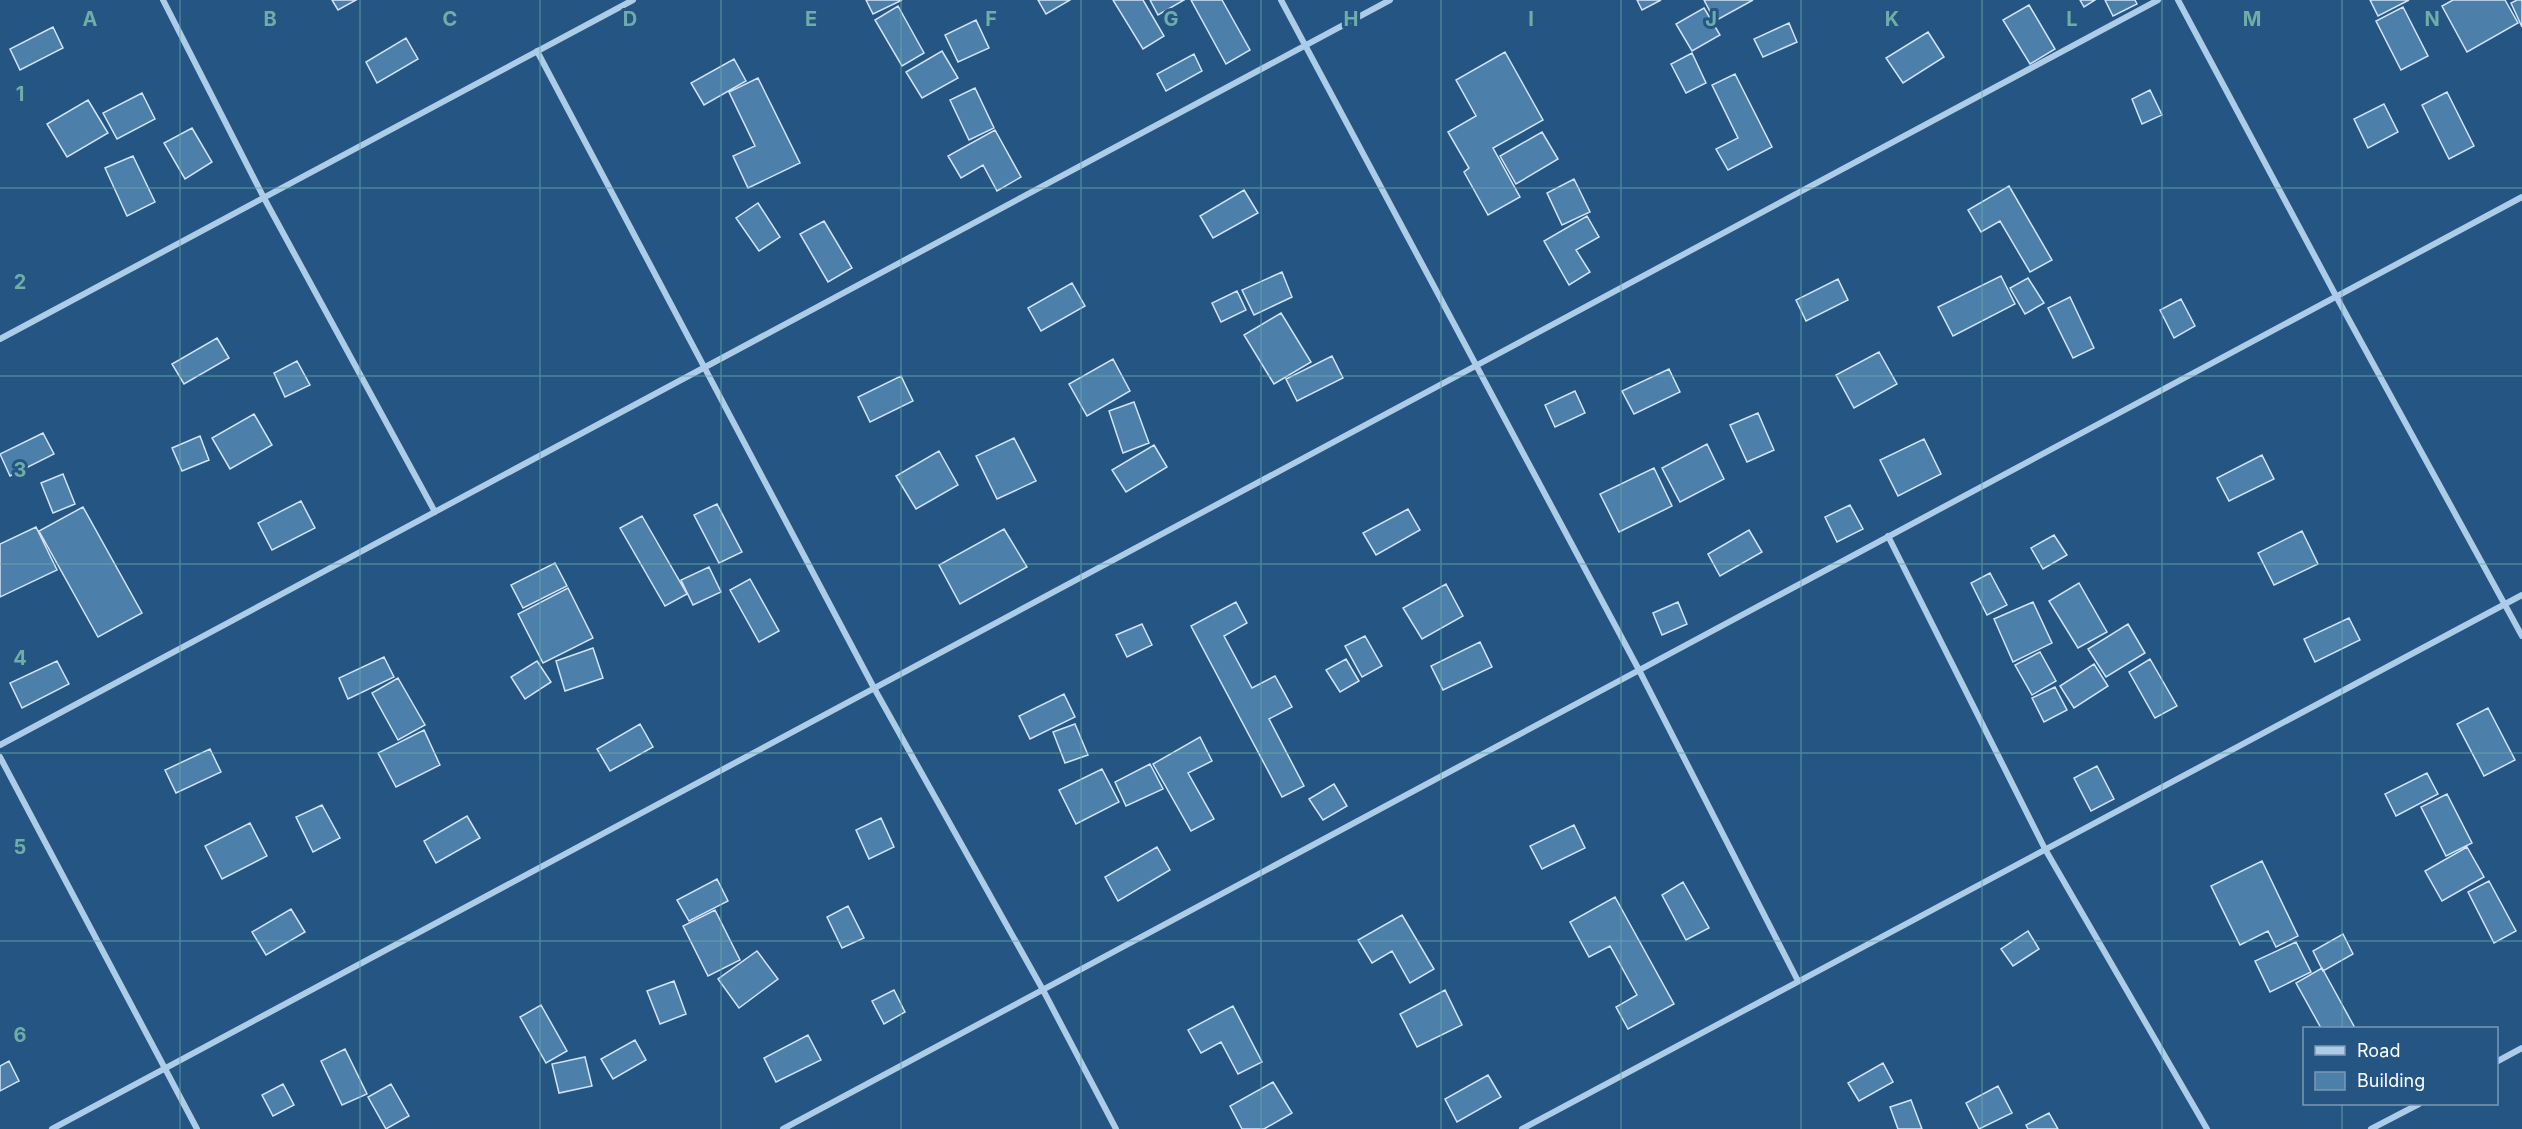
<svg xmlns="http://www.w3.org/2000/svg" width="2522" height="1129" font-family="Inter,sans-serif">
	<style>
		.building { fill: #4d7fab; stroke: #d1e4f6; stroke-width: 1.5 }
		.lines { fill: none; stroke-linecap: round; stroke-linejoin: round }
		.minor { stroke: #adcce7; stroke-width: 6 }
		.grid { fill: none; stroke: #6fada8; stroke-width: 1.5; stroke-opacity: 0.55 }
		.grid-label { font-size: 20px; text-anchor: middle; font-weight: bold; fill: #6fada8; stroke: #255583; stroke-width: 6; stroke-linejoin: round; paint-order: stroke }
	</style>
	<rect width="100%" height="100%" fill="#255583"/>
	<!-- building -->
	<path class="building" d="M332 0H356L338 10Z
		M866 0H902L873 14Z
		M1038 0H1070L1046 14Z
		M1113 0H1143L1164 36 1143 49Z
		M1150 0H1184L1158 15Z
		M1191 0H1222L1250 50 1226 64Z
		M1637 0H1661L1642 10Z
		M1704 0H1753L1715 21Z
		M2080 0H2095L2084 7Z
		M2105 0H2135L2137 4 2113 16Z
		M2370 0H2409L2378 16Z
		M2453 0H2505L2518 23 2467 52 2442 6Z
		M2517 0H2522V27L2511 3Z
		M2029 5 2055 49 2030 64 2003 20Z
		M898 6 924 53 902 66 875 20Z
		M2403 7 2428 56 2401 70 2376 21Z
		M1704 8 1720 35 1692 51 1676 24Z
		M976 20 989 48 958 62 945 35Z
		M1789 23 1797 42 1763 57 1754 39Z
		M53 27 63 48 20 70 10 49Z
		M1928 32 1944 57 1903 83 1886 58Z
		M406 38 418 59 377 83 366 62Z
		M942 51 958 78 922 98 906 72Z
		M1505 52 1543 120 1493 148 1520 197 1488 215 1464 172 1469 168 1448 132 1476 116 1456 80Z
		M1692 53 1706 83 1686 93 1671 64Z
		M1194 54 1202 71 1166 91 1157 74Z
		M734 59 746 81 704 105 691 83Z
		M1735 74 1772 147 1728 170 1716 149 1738 138 1712 85Z
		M758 78 800 163 748 188 733 156 755 146 729 92Z
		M975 88 994 128 969 140 950 100Z
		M2150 90 2162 115 2142 124 2132 99Z
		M2447 92 2474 146 2449 159 2422 105Z
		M142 93 155 119 117 139 103 113Z
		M88 100 108 133 67 157 47 124Z
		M2384 104 2398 132 2368 148 2354 119Z
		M192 128 212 162 185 179 164 143Z
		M995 130 1021 177 997 191 983 165 961 178 948 156Z
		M1542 132 1558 159 1516 184 1500 156Z
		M133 156 155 202 127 216 105 168Z
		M1574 179 1590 212 1562 225 1547 193Z
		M2009 186 2052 260 2030 272 2000 221 1981 232 1968 210Z
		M1244 190 1258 213 1213 238 1200 216Z
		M758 203 780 237 759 251 736 218Z
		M1587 216 1599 237 1576 250 1590 272 1569 285 1544 241Z
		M824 221 852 268 828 282 800 234Z
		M1282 272 1292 297 1254 315 1242 290Z
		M2001 276 2015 304 1953 336 1938 307Z
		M2028 278 2044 303 2025 314 2010 288Z
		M1838 279 1848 300 1806 321 1796 300Z
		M1072 283 1085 306 1041 331 1028 308Z
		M1237 291 1246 310 1221 322 1212 303Z
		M2070 297 2094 348 2073 358 2048 308Z
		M2181 299 2195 326 2174 338 2160 310Z
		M1281 313 1311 362 1274 384 1244 335Z
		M217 338 229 358 184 384 172 364Z
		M1879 352 1897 384 1854 408 1836 375Z
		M1332 356 1343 378 1297 401 1286 379Z
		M1113 359 1130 391 1087 416 1069 384Z
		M297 361 310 385 285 397 274 373Z
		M1669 369 1680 392 1634 414 1622 391Z
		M901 376 913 401 870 422 858 397Z
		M1575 391 1585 413 1555 427 1545 405Z
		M1134 402 1149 443 1123 453 1109 411Z
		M1758 413 1774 450 1747 462 1730 425Z
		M254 414 272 445 230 469 212 438Z
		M43 433 54 454 10 476 0 454Z
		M200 436 209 460 182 471 172 448Z
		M1014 438 1036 481 997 499 976 456Z
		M1924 439 1941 474 1898 496 1880 460Z
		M1707 444 1724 479 1680 502 1662 468Z
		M1154 445 1167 467 1126 492 1112 470Z
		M939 451 958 485 916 509 896 476Z
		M2262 455 2274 479 2229 501 2217 478Z
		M1654 468 1672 506 1619 532 1600 494Z
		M63 474 75 504 53 513 41 483Z
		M301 501 315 528 272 550 258 523Z
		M717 504 742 552 719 563 694 515Z
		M1850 505 1863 529 1837 542 1825 517Z
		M83 507 142 613 98 637 39 531Z
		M1408 509 1420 530 1376 555 1363 533Z
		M642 516 687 594 665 606 620 528Z
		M36 527 57 570 0 597V544Z
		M1004 529 1027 567 960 604 939 565Z
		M1749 530 1762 552 1720 576 1708 554Z
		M2302 531 2318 564 2274 585 2258 553Z
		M2054 535 2067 555 2043 569 2031 548Z
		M555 563 567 586 523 608 511 585Z
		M709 567 721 592 693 605 681 580Z
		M1990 573 2007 605 1987 615 1971 583Z
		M750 579 779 631 759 642 730 590Z
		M2079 583 2107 632 2078 648 2049 601Z
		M1446 584 1463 616 1422 639 1403 608Z
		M568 588 593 638 543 663 518 614Z
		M1236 602 1247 623 1224 636 1252 688 1275 676 1292 707 1269 719 1304 786 1282 797 1191 626Z
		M1678 602 1687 624 1662 635 1653 613Z
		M2033 602 2052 643 2013 662 1994 619Z
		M2349 618 2360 640 2315 662 2304 639Z
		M1142 624 1152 645 1127 657 1116 635Z
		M2128 624 2145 653 2106 677 2088 649Z
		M1365 636 1382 666 1362 677 1345 646Z
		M1480 642 1492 667 1443 690 1431 666Z
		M593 648 603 678 565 691 556 661Z
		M2040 652 2056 681 2032 695 2015 665Z
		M384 657 394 677 348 699 339 678Z
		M1346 659 1359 681 1340 692 1326 670Z
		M2150 659 2177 706 2155 718 2129 672Z
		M57 661 69 684 22 708 10 683Z
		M537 661 551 682 525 699 511 677Z
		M2094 664 2108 686 2074 708 2060 686Z
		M398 678 425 725 398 740 372 693Z
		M2055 687 2067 710 2044 722 2032 698Z
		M1064 694 1075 717 1030 739 1019 716Z
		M2488 708 2515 760 2484 776 2457 724Z
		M640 724 653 747 610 771 597 749Z
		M1075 724 1088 755 1065 763 1053 732Z
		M424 730 440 765 396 787 378 753Z
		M1200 737 1212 761 1188 773 1214 819 1191 831 1153 764Z
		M210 749 221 772 176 793 165 770Z
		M1150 764 1163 789 1126 806 1115 782Z
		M2097 766 2114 799 2091 811 2074 778Z
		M1102 769 1119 802 1076 824 1059 790Z
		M2427 773 2438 794 2396 816 2385 794Z
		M1334 784 1347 806 1323 820 1309 799Z
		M2447 794 2472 843 2446 856 2421 807Z
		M322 805 340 838 313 852 296 817Z
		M467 816 480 838 436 863 424 841Z
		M881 818 894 847 869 859 856 830Z
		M250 823 267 856 222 879 205 846Z
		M1574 825 1585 848 1542 869 1530 846Z
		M1157 847 1170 870 1118 901 1105 877Z
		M2467 847 2484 877 2442 901 2425 871Z
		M2262 861 2298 936 2276 947 2268 931 2240 945 2211 886Z
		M717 879 728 901 689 921 677 900Z
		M2489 881 2516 931 2494 943 2468 892Z
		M1683 882 1709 928 1686 940 1662 895Z
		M1615 897 1674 1004 1628 1029 1616 1007 1637 995 1610 946 1589 957 1570 922Z
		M848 906 864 938 842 948 827 917Z
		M291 909 305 932 266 955 252 932Z
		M715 910 740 960 708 976 683 926Z
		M1402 915 1434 969 1410 983 1392 951 1372 963 1358 940Z
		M2028 931 2039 949 2013 966 2001 949Z
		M2343 934 2353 954 2323 971 2313 951Z
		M2296 942 2311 972 2270 992 2255 961Z
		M757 951 778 979 739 1008 718 979Z
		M2322 968 2355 1028H2321L2296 983Z
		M674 981 686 1014 660 1024 647 991Z
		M894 990 905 1012 884 1024 872 1001Z
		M1445 990 1462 1025 1417 1047 1400 1014Z
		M541 1005 567 1051 546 1063 520 1017Z
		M1233 1006 1262 1062 1238 1074 1221 1042 1201 1053 1188 1030Z
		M808 1035 821 1060 776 1082 764 1058Z
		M635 1040 646 1060 613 1079 601 1059Z
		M345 1049 367 1094 342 1105 321 1061Z
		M585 1057 592 1086 559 1093 552 1064Z
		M9 1061 19 1081 0 1091V1066Z
		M1883 1063 1893 1082 1859 1101 1848 1083Z
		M1488 1075 1501 1097 1457 1122 1445 1099Z
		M1273 1082 1292 1113 1264 1129H1242L1230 1106Z
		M283 1084 294 1105 273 1116 262 1095Z
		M391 1084 409 1116 386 1129 368 1097Z
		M1998 1086 2012 1113 1979 1129 1966 1103Z
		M1911 1100 1922 1129H1898L1890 1107Z
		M2049 1113 2058 1129H2028L2026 1125Z"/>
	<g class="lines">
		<!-- minor -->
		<path class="minor" d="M163 0 264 198 435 512
			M1281 0 1639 670 1798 981
			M2178 0 2336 296 2522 636
			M537 51 874 688 1043 990 1116 1129
			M0 339 633 0
			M1888 536 2045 849 2207 1129
			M0 745 1390 0
			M0 757 197 1129
			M2496 1062 2522 1048
			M52 1129 2158 0
			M783 1129 2522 197
			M1522 1129 2522 595
			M2371 1129 2419 1104"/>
	</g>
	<!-- grid -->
	<path class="grid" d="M180 0V1129M360 0V1129M540 0V1129M721 0V1129M901 0V1129M1081 0V1129M1261 0V1129M1441 0V1129M1621 0V1129M1801 0V1129M1982 0V1129M2162 0V1129M2342 0V1028M0 188H2522M0 376H2522M0 564H2522M0 753H2522M0 941H2522M2342 1104V1129"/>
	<g class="grid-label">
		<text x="90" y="26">A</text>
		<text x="270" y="26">B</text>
		<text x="450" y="26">C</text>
		<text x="630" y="26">D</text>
		<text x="811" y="26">E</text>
		<text x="991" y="26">F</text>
		<text x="1171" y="26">G</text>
		<text x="1351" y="26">H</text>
		<text x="1531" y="26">I</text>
		<text x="1711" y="26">J</text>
		<text x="1892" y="26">K</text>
		<text x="2072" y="26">L</text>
		<text x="2252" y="26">M</text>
		<text x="2432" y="26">N</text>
		<text x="20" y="101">1</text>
		<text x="20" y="289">2</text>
		<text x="20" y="477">3</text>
		<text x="20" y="665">4</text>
		<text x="20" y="854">5</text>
		<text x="20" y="1042">6</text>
	</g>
	<!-- legend -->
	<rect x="2303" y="1027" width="195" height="78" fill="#255583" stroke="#7c99b5" stroke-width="1.5"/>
	<rect x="2315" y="1046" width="30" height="9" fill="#adcce7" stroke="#7c99b5" stroke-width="1.5"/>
	<text x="2357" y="1057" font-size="18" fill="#ffffff">Road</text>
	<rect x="2315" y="1072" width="30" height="18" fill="#4d7fab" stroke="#7c99b5" stroke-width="1.5"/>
	<text x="2357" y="1087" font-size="18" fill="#ffffff">Building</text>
</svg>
